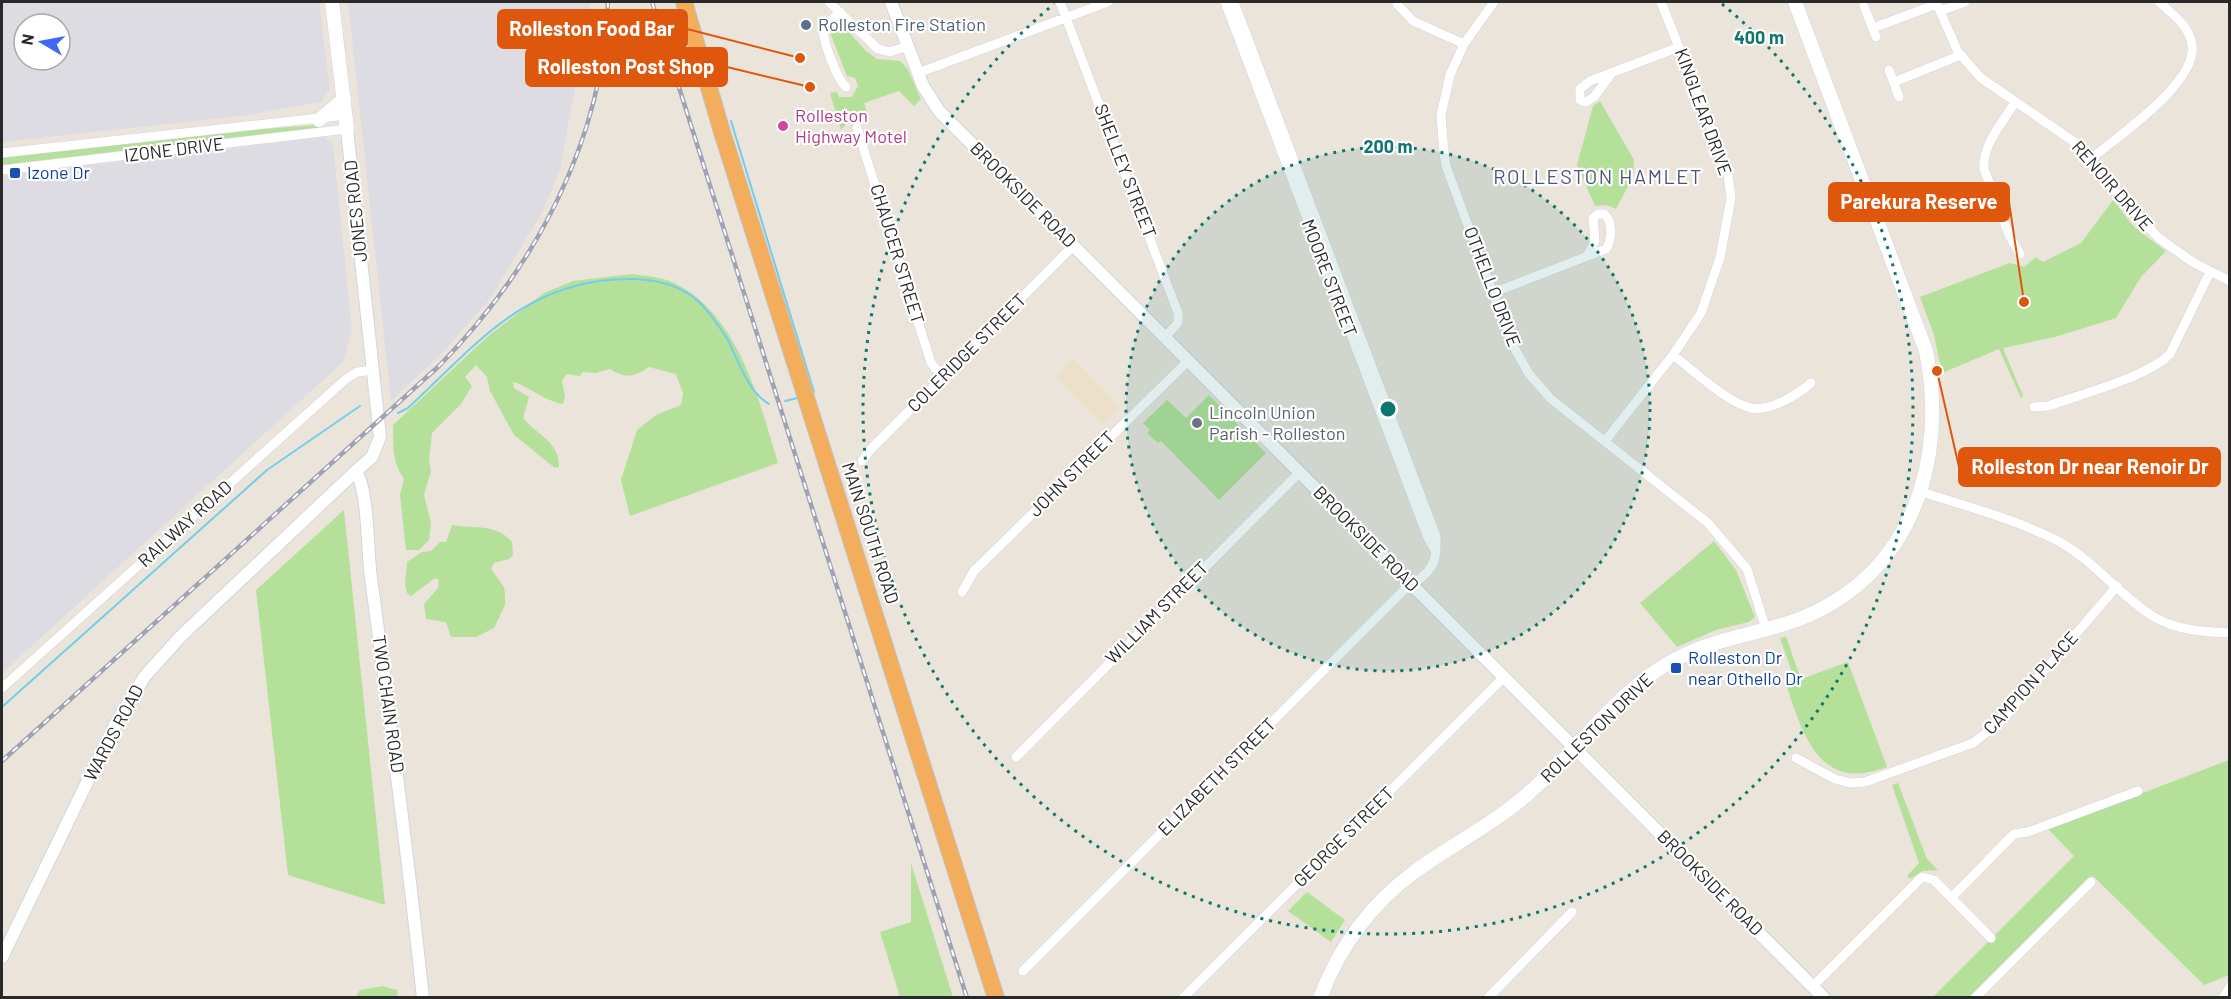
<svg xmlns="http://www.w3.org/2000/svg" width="2231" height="999" font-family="Barlow,sans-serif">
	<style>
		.industrial { fill: #dedce3; fill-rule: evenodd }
		.education { fill: #ece0cb }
		.green { fill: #b4e099 }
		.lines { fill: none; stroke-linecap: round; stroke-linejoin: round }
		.stream { stroke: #72cee9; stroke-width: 2 }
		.minor-casing { stroke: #d1d4e1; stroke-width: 10 }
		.tertiary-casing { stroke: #d1d4e1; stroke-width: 14 }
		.secondary-casing { stroke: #d1d4e1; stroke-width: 15 }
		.trunk-casing { stroke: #c3c3c3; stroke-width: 18 }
		.minor { stroke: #fff; stroke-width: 9 }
		.tertiary { stroke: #fff; stroke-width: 12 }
		.secondary { stroke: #fff; stroke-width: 14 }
		.trunk { stroke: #f2ae5c; stroke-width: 16 }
		.rail-casing { stroke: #9ea2b3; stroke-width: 4.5 }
		.rail { stroke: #fff; stroke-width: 2; stroke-dasharray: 7; stroke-linecap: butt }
		.ring { fill: none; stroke: #0f766e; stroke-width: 3; stroke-dasharray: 3 6 }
		.service-dot { fill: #5c6f8a; stroke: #fff; stroke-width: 2 }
		.hotel-dot { fill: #d1479c; stroke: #fff; stroke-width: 2 }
		.transit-dot { fill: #1a4fb4; stroke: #fff; stroke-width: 2 }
		.worship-dot { fill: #6b7280; stroke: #fff; stroke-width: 2 }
		.labels { text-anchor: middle; stroke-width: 4.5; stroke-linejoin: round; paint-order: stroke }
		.service-label { font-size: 18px; fill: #4e5e75; stroke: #fff; text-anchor: start }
		.street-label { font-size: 18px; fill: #292929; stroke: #fff }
		.hotel-label { font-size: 18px; fill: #b23c85; stroke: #fff; text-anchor: start }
		.transit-label { font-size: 18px; fill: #164399; stroke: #fff; text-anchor: start }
		.worship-label { font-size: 18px; fill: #5b616d; stroke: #fff; text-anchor: start }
		.neighbourhood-label { font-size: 20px; letter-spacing: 1.5px; fill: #4b5578; stroke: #fff }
		.centre { fill: #0f766e; stroke: #fff; stroke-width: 3 }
		.ring-label { font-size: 18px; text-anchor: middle; font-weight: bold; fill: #0f766e; stroke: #fff; stroke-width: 4.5; stroke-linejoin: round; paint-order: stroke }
		.leader { fill: none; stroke: #de570d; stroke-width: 2 }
		.callout-dot { fill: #de570d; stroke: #fff; stroke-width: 2 }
		.callout { fill: #de570d; stroke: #de570d; stroke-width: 2 }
		.callout-label { font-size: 20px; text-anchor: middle; font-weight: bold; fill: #fff }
	</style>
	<rect width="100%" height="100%" fill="#ebe4db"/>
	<!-- industrial -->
	<path class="industrial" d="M2 2H319L330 89 321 102 241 116 2 142ZM24 24H60V60H24Z
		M348 2H591L560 169 542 213 489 300 443 352 391 401Z
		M325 137 333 144 352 331 343 362 2 673V176Z"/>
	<!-- education -->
	<path class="education" d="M1073 358 1119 407 1102 424 1056 377Z"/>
	<!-- green -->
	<path class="green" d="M838 26 844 27 866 51 877 59 900 61 907 68 921 99 914 106 899 91 864 103 869 119 853 117 841 130 830 93 837 92 839 97H852L858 86 855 78 847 76 831 35 834 27Z
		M1600 101 1634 160 1633 177 1616 209 1607 205 1595 206 1577 165 1593 106Z
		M318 125V128L2 165V157L262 129Z
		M2113 200 2134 227 2166 251 2141 277 2116 318 2055 337 2003 348 2023 396 2021 398 1999 349 1942 373 1934 335 1920 297 2010 263 2024 267 2036 257 2043 262 2081 243Z
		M632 274C645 276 661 277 672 282 738 312 759 400 778 463L630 516 621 480 637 430 656 415 681 405 683 393 676 374 649 367C634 377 626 379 610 369L596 373 583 372 580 376 567 374 562 380 565 397 563 404C546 402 523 383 513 382L514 388 529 397 523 418C536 434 560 442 559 467L555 468 514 435 490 391 487 377 476 365 465 377 472 386 461 404 432 433 429 461 431 471 424 495 431 522 429 540 419 550H406L400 495 404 478C391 461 394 445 393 425L487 337 544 293 573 281Z
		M1209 395 1266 453 1219 500 1161 441 1158 443 1147 433 1150 430 1143 423 1167 400 1186 418Z
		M344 510 385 905 288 875 256 590Z
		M452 525C474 529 496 523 512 542L513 555 509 559 494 563 491 569 504 587 505 595V605L494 628 476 637H451L446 622 426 619 424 604 438 588 439 580 435 578 411 596 407 593 405 584 407 562 422 552 431 551 440 542H446Z
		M1714 541 1736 570 1755 617 1749 622 1716 630 1677 647 1640 603Z
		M1786 637 1801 679 1848 662 1887 767C1819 793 1803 735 1786 684L1795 681 1780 638Z
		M2229 760V975L2204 985 2093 876 1969 997 1932 998 2074 856 2048 829Z
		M1898 783 1927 859 1938 870 1923 871 1910 879 1907 876 1919 863 1892 785Z
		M911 863 953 997H900L880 932 911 922Z
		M1307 892 1345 920 1331 942 1288 911Z
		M382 986 397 990 398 997H356L360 990Z"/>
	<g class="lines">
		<!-- stream -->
		<path class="stream" d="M731 121 814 392
			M785 401 797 398
			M398 413 408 408C479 342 528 277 634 279 660 280 685 286 703 306 712 316 721 329 728 340 738 360 748 392 769 404
			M2 707 267 470 360 406"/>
		<defs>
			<path id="minor" d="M829 2 878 49 890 52 908 46
				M1060 2 1178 313V323L1165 337
				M1225 2 1428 538 1436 552
				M1494 2 1464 44 1450 75 1441 115 1444 152 1446 166 1511 342 1529 374 1551 399 1708 523 1747 569 1766 629
				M1936 2 1958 52 1981 78 2080 146 2120 198 2160 239 2194 263 2230 281
				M1397 4 1413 21 1464 44
				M1864 6 1876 37
				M1940 11 1965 2
				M840 12C835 17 826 23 824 30 822 41 838 80 846 87
				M1873 28 1937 4
				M1889 70 1899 97
				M918 73 1108 2
				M1611 74 1594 97 1586 102 1580 100V89L1590 81 1679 47
				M1894 82 1961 55
				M2015 102C2003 123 1982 144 1984 169L2009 235 2020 254
				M857 128 931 363 943 377
				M2 153 346 115
				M2092 158C2119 135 2204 79 2191 40 2186 23 2171 13 2159 2
				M2 170 347 129
				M1495 292 1606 249C1612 240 1613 221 1604 214H1598L1593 218 1595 241 1587 256
				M1673 355C1693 370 1726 402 1751 408 1769 412 1797 395 1811 383
				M2034 407 2048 406C2081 394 2146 378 2170 354L2210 272
				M1605 441 1673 355 1701 313 1720 258 1731 198 1727 168 1661 2
				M862 461 870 450 1073 246
				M1921 492C1967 506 2017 520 2060 542 2095 562 2120 596 2154 617 2176 630 2204 632 2230 633
				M962 592 974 571 1188 361
				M2 688 346 379 357 372 374 370
				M1016 757 1300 472
				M1796 758 1835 779 1850 783 1865 782 1973 743 2000 722 2117 586
				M1951 898 2014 834 2028 832 2138 791
				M1023 971 1405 589C1430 573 1438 566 1436 536L1234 2
				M1813 986 1922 877 1934 880 1991 938
				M1183 998 1504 677
				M1488 998 1572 912
				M1975 998 2091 882
				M2223 998 2230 987"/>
			<path id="tertiary" d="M891 2 923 86 939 111 1824 998
				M347 129 380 437 372 457 356 471C369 493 367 551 371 578 390 718 408 857 423 998
				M2 957 116 723 145 676 181 636 356 471"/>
			<path id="secondary" d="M332 2 347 129
				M319 120 344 99
				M1320 998C1339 948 1370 905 1413 873 1452 844 1495 824 1531 791 1577 751 1614 695 1667 664 1712 637 1756 636 1802 618 1912 573 1948 461 1926 351L1795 2"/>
			<path id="trunk" d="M684 2 722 132 996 998"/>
		</defs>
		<!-- minor casing -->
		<use href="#minor" class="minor-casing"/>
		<!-- tertiary casing -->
		<use href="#tertiary" class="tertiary-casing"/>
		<!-- secondary casing -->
		<use href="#secondary" class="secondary-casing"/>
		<!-- trunk casing -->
		<use href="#trunk" class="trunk-casing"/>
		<!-- minor -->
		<use href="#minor" class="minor"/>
		<!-- tertiary -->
		<use href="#tertiary" class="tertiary"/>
		<!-- secondary -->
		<use href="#secondary" class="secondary"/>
		<!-- trunk -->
		<use href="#trunk" class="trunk"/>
		<defs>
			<path id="rail" d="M652 2 967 998
				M2 761 439 366C535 268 603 141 608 2"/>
		</defs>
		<!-- rail casing -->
		<use href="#rail" class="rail-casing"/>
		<!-- rail -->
		<use href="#rail" class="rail"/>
	</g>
	<!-- distance rings -->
	<circle cx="1388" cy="409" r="262" fill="#0f766e" fill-opacity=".12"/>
	<g class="ring">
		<circle cx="1388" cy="409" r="262"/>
		<path d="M1722 4A525 525 0 1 1 1054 4"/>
	</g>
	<!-- markers -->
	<circle class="service-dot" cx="806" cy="25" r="6"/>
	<circle class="hotel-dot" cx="783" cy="126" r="6"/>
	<g class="transit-dot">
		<rect x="9" y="167" width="12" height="12" rx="3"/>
		<rect x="1670" y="662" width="12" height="12" rx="3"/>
	</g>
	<circle class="worship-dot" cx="1197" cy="423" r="6"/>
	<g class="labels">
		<!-- service labels -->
		<g class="service-label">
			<text x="818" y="31">Rolleston Fire Station</text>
		</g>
		<!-- street labels -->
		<g class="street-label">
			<text transform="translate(1703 112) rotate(70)" y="6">KINGLEAR DRIVE</text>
			<text transform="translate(174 150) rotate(-7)" y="6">IZONE DRIVE</text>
			<text transform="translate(1125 171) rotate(69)" y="6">SHELLEY STREET</text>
			<text transform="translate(2112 186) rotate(49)" y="6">RENOIR DRIVE</text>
			<text transform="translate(1023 195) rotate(45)" y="6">BROOKSIDE ROAD</text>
			<text transform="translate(356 211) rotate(-96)" y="6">JONES ROAD</text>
			<text transform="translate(897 254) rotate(73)" y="6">CHAUCER STREET</text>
			<text transform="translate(1329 278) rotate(69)" y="6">MOORE STREET</text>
			<text transform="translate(1492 287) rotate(69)" y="6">OTHELLO DRIVE</text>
			<text transform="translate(967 353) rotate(-45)" y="6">COLERIDGE STREET</text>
			<text transform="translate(1072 474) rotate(-45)" y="6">JOHN STREET</text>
			<text transform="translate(185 524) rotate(-42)" y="6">RAILWAY ROAD</text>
			<text transform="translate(870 533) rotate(72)" y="6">MAIN SOUTH ROAD</text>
			<text transform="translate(1366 539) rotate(45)" y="6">BROOKSIDE ROAD</text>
			<text transform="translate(1157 613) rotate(-45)" y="6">WILLIAM STREET</text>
			<text transform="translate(2031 683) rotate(-48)" y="6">CAMPION PLACE</text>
			<text transform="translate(388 704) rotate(82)" y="6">TWO CHAIN ROAD</text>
			<text transform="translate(1597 728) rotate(-44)" y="6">ROLLESTON DRIVE</text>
			<text transform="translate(114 733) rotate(-62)" y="6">WARDS ROAD</text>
			<text transform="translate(1217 777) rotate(-45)" y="6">ELIZABETH STREET</text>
			<text transform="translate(1344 837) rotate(-45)" y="6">GEORGE STREET</text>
			<text transform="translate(1710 883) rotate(45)" y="6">BROOKSIDE ROAD</text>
		</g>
		<!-- hotel labels -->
		<g class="hotel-label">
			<text x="795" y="122">Rolleston<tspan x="795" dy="21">Highway Motel</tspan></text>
		</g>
		<!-- transit labels -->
		<g class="transit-label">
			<text x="27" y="179">Izone Dr</text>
			<text x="1688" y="664">Rolleston Dr<tspan x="1688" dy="21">near Othello Dr</tspan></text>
		</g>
		<!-- worship labels -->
		<g class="worship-label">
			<text x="1209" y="419">Lincoln Union<tspan x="1209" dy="21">Parish - Rolleston</tspan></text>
		</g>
		<!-- neighbourhood labels -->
		<g class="neighbourhood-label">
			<text x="1598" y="184">ROLLESTON HAMLET</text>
		</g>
	</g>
	<circle cx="1388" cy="409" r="9" class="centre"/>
	<g class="ring-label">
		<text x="1759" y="44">400 m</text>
		<text x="1388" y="153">200 m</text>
	</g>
	<!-- callouts -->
	<path class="leader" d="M800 58L687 29M810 87L727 67M2024 302L2009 202M1937 371L1959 467"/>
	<g class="callout-dot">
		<circle cx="800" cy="58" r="6"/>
		<circle cx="810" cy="87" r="6"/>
		<circle cx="2024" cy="302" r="6"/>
		<circle cx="1937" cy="371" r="6"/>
	</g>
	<g class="callout">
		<rect x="498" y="10" width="189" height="38" rx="6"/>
		<rect x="526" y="48" width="201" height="38" rx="6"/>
		<rect x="1829" y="183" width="180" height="38" rx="6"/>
		<rect x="1959" y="448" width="261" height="38" rx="6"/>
	</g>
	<g class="callout-label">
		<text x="592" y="36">Rolleston Food Bar</text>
		<text x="626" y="74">Rolleston Post Shop</text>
		<text x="1919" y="209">Parekura Reserve</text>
		<text x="2090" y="474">Rolleston Dr near Renoir Dr</text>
	</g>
	<!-- border -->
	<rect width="2231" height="999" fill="none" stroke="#292929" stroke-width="6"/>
	<!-- north arrow -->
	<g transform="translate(42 42) rotate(280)"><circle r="28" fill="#ffffff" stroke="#a9a9a9" stroke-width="1.5"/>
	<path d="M0-4.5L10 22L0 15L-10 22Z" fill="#4168f2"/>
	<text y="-9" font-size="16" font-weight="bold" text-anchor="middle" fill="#292929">N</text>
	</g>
</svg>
